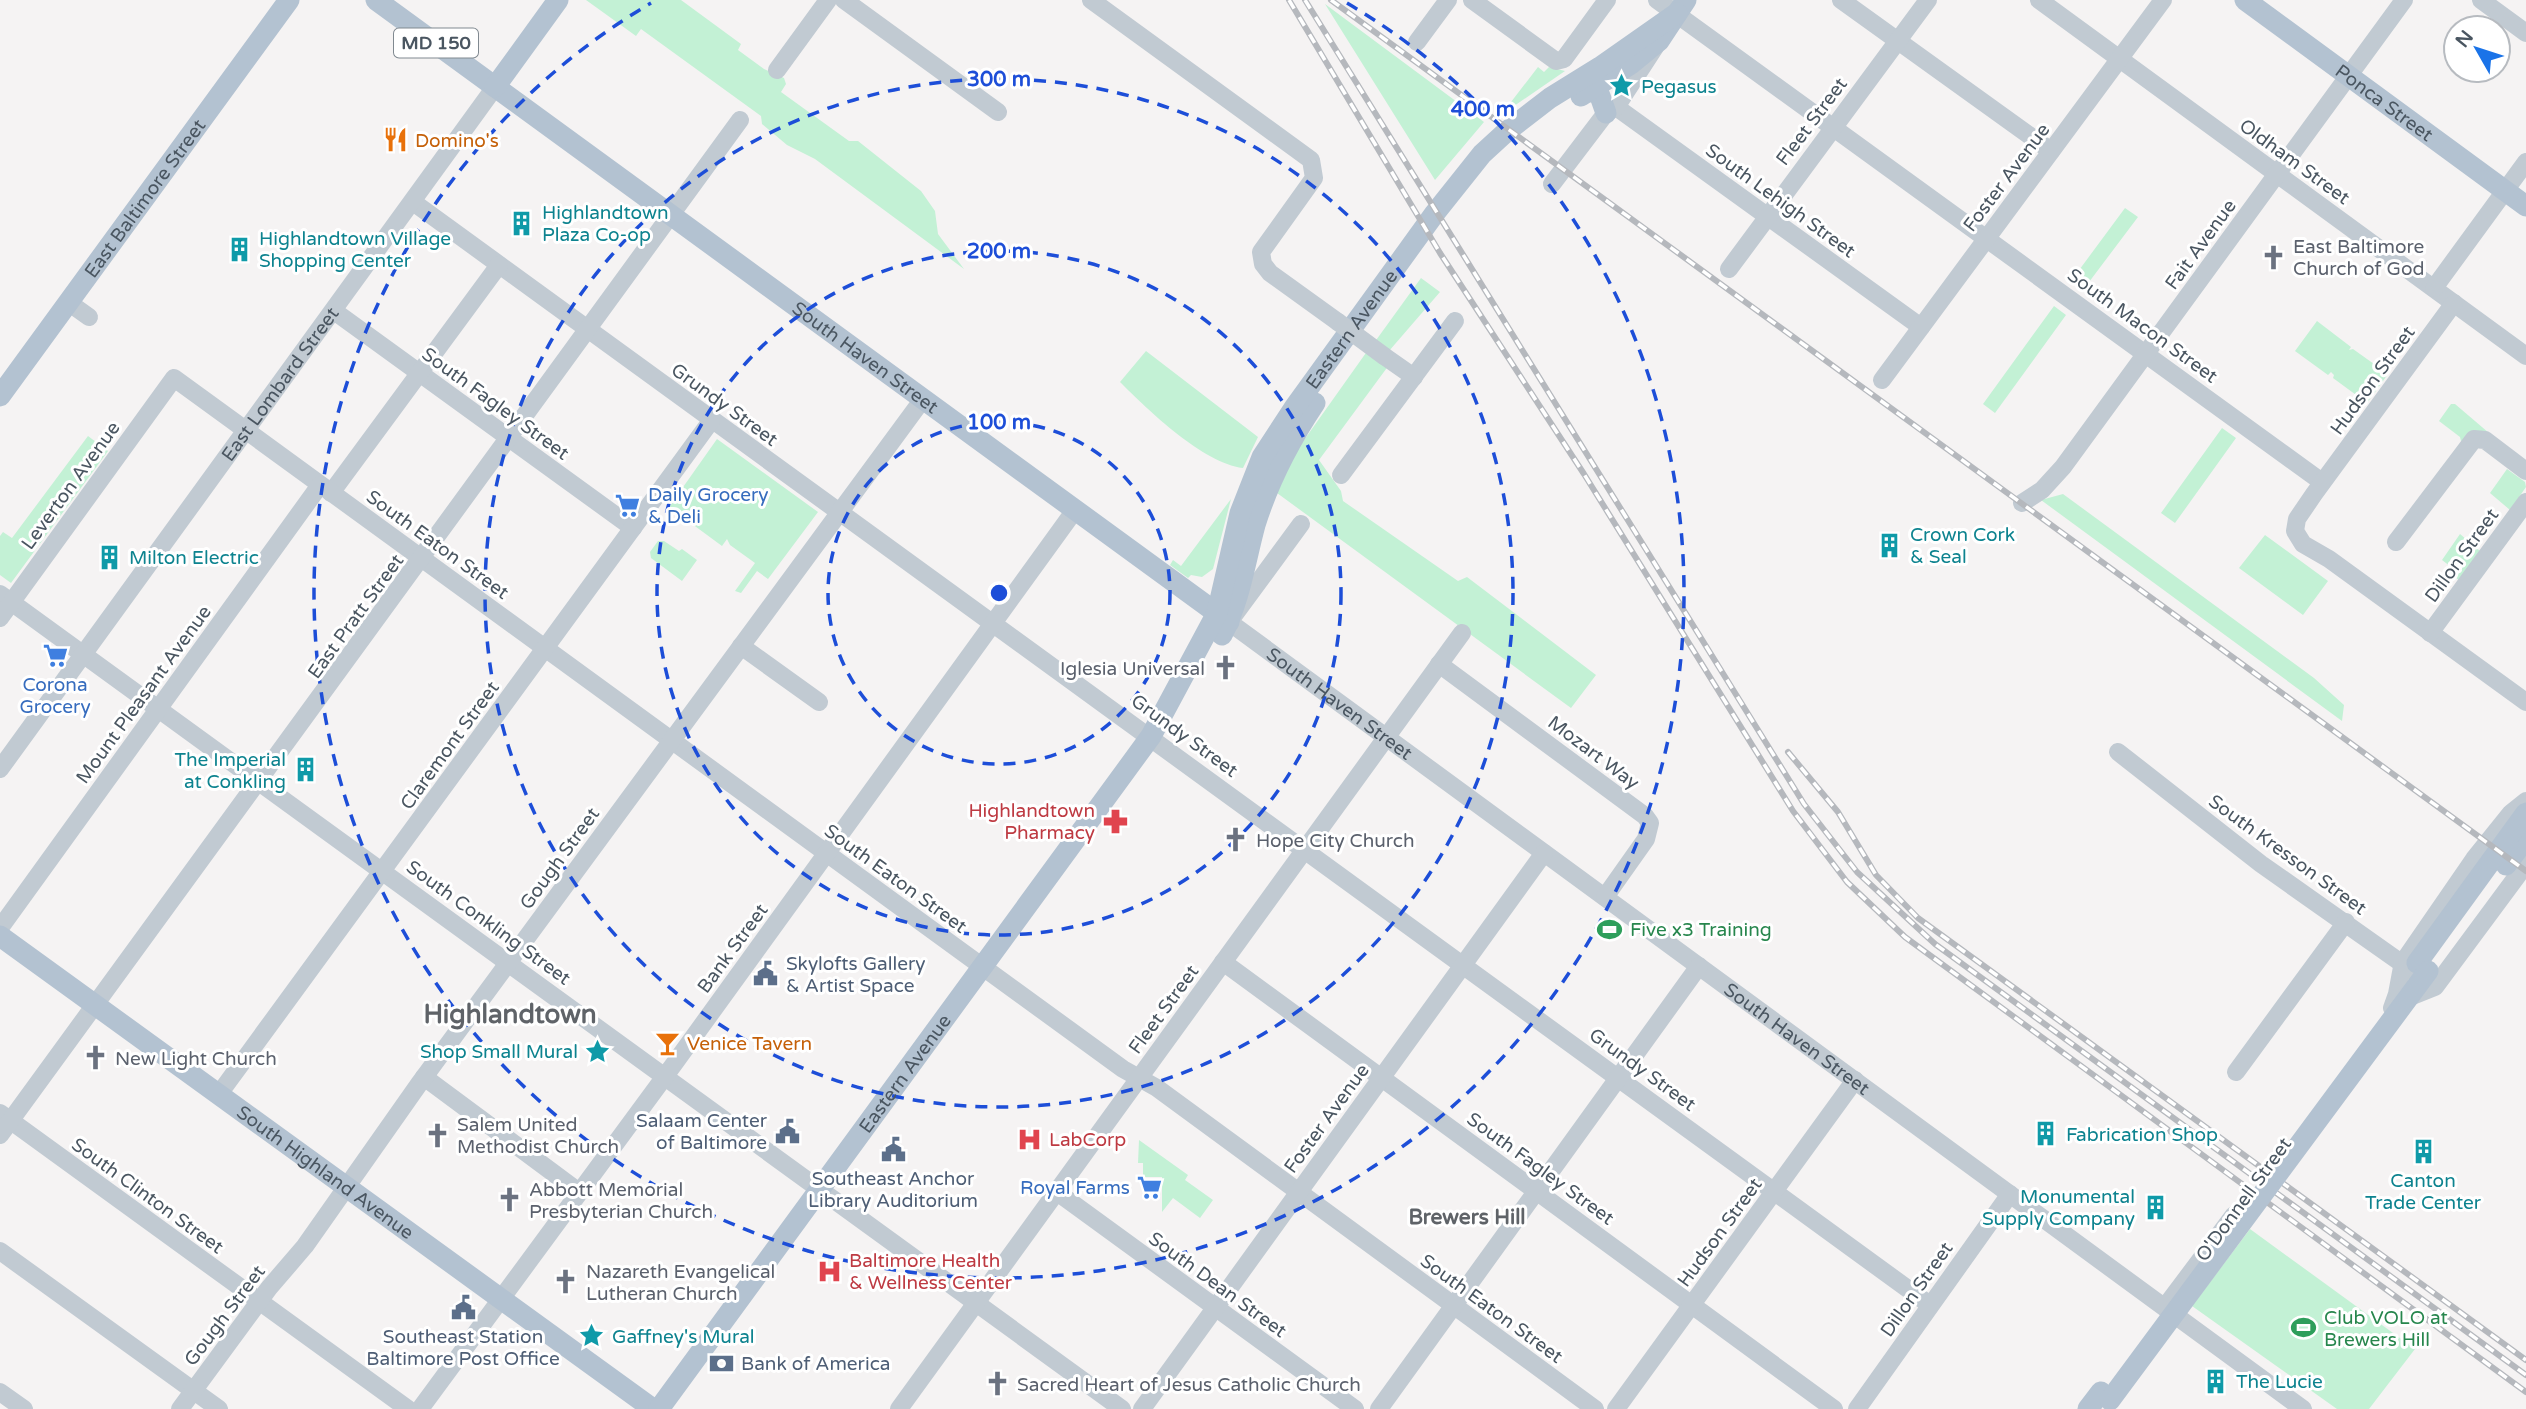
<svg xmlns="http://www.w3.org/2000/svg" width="2526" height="1409" font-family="'Varela Round',sans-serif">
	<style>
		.green { fill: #c3f1d5 }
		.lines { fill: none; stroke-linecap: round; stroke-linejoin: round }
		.minor { stroke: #c1cad2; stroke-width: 18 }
		.major { stroke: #b3c2d1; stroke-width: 21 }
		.rail-casing { stroke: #b5b8bd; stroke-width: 6 }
		.rail { stroke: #fff; stroke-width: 3.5; stroke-dasharray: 10; stroke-linecap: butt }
		.minor-bridge { stroke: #c1cad2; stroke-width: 18 }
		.major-bridge { stroke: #b3c2d1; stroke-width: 21 }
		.ring { fill: none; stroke: #1d4ed8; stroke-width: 3.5; stroke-dasharray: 12 9 }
		.labels { text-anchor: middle; stroke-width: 6; stroke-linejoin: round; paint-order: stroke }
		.shield { fill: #fff; stroke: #808990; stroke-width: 2 }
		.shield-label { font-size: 18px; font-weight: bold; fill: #4a5661 }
		.culture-label { font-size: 19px; fill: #0d838f; stroke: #fff; text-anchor: start }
		.street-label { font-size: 19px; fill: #4a5661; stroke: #fff }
		.food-label { font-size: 19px; fill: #c56008; stroke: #fff; text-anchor: start }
		.worship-label { font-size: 19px; fill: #5b616d; stroke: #fff; text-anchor: start }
		.shop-label { font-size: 19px; fill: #366cbe; stroke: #fff; text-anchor: start }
		.health-label { font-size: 19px; fill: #be3a42; stroke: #fff; text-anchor: start }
		.leisure-label { font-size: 19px; fill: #27864d; stroke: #fff; text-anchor: start }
		.service-label { font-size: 19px; fill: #4e5e75; stroke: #fff; text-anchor: start }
		.neighbourhood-label { font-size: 21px; font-weight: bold; fill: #5f6368; stroke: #fff }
		.district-label { font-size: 26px; font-weight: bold; fill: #5f6368; stroke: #fff }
		.centre { fill: #1d4ed8; stroke: #fff; stroke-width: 3.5 }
		.ring-label { font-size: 21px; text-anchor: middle; font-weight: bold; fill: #1d4ed8; stroke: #fff; stroke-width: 6; stroke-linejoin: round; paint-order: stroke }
	</style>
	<rect width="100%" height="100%" fill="#f5f3f3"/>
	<!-- green -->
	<path class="green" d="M586 0H681L741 44 738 50 764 69 784 78 786 84 781 92 849 141H858L921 191 935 211 938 234 964 269 815 159 787 145 762 124 761 116 641 29 636 36Z
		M1325 4 1484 122 1435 180Z
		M1538 67 1544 72 1549 67 1565 71 1514 106 1511 102Z
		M2125 208 2138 217 2083 290 2071 281Z
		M1421 278 1440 292 1389 351 1374 343Z
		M2054 306 2066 315 1995 413 1983 404Z
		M2317 321 2351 347 2349 350 2353 349 2388 374 2367 403 2333 378 2334 375 2331 372 2328 375 2295 351Z
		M1368 350 1389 365 1319 460 1341 491 1343 501 1458 581 1467 577 1596 675 1571 708 1277 493 1297 450Z
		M1146 351 1258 437 1243 468C1203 463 1149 411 1120 382Z
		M2451 404H2455L2489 433 2461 441 2460 437 2439 421Z
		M2222 428 2236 438 2175 523 2161 513Z
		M88 436 108 451 11 583 0 575V536L3 532 12 538Z
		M717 439 818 512 768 579 757 571 741 593 735 591 755 563 730 545 727 539 722 546 669 507Z
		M2507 469 2525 482 2526 487 2510 510 2490 493Z
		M2063 494 2314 678 2344 705 2342 721 2041 500Z
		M1231 499 1213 569 1202 577 1191 575 1188 578 1170 565 1173 560 1181 566Z
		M2460 534 2480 551 2459 580 2456 578 2459 573 2442 560Z
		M2265 535 2328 581 2303 615 2239 568Z
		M658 541H664L679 551 682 549 697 560 682 581 651 558 650 552Z
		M1139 1140 1188 1175 1185 1180 1213 1200 1200 1218 1173 1198 1162 1212V1177H1143V1163H1138Z
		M2250 1229 2415 1349 2369 1409H2337L2192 1306Z"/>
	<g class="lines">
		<!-- minor -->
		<g class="minor">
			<path d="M844 0 998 112"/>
			<path d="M1091 0 1311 160 1314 178 1261 252 1263 264 1270 273 1338 322"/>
			<path d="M1472 0 1556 61 1564 59 1607 0"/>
			<path d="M1657 0 2322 482"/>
			<path d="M1841 0 2051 151"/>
			<path d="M2039 0 2526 356"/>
			<path d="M2481 0 2526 33"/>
			<path d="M1417 42 1448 0"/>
			<path d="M777 70 828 0"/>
			<path d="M1616 107 1921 327"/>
			<path d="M1552 184 1606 113 1616 107 1655 47"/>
			<path d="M413 202 1930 1305"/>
			<path d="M1729 269 1928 0"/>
			<path d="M2434 288 2526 162"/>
			<path d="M68 302 89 317"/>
			<path d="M2454 303 2314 494 2297 519 2295 531 2303 544 2329 559 2526 702"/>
			<path d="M334 311 633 528"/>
			<path d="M1384 356 1414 377"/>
			<path d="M1882 380 2163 0"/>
			<path d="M1341 475 1455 321"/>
			<path d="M331 493 499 265"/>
			<path d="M2022 503 2042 490 2063 467 2404 0"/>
			<path id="s1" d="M1301 524 1229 622 2303 1409"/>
			<path d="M2396 542 2474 439 2485 440 2526 471"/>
			<path d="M0 594 1122 1409"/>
			<path d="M0 618 174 378 1123 1069 1157 1088 1595 1409"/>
			<path d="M2430 633 2526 502"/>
			<path d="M741 646 819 702"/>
			<path d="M1439 664 1645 816 1650 823 1646 839 1605 897"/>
			<path d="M2118 752 2261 864 2424 979"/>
			<path id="s2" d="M0 769 495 87"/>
			<path d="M0 928 320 485"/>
			<path d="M1223 962 1834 1409"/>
			<path d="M2405 999 2435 987 2526 864"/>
			<path d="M2392 1008 2397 994 2403 962 2474 859 2511 813 2526 801"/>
			<path d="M2236 1072 2346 922"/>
			<path d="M424 1077 579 1192"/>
			<path d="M219 1094 711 421"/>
			<path d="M0 1113 408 1409"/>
			<path d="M0 1135 740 120"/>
			<path d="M1057 1192 1355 1409"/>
			<path d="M0 1251 219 1409"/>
			<path d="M2165 1307 2234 1215"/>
			<path d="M0 1392 24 1409"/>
			<path d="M180 1409 269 1288 305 1246 419 1084 923 399"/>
			<path d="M420 1409 674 1064 1075 510"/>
			<path d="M899 1409 1462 633"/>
			<path d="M1142 1409 1544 853"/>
			<path d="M1379 1409 1699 966"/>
			<path d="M1616 1409 1855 1080"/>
			<path d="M1857 1409 2010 1194"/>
		</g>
		<!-- major -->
		<g class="major">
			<path id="s3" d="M376 0 1229 622"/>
			<path id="s4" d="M2245 0 2526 206"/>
			<path d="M495 87 558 0"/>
			<path d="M1591 90 1600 96 1606 113"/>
			<path d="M1581 96 1631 64 1659 41 1686 0"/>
			<path id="s5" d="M0 396 289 0"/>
			<path d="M1222 635C1240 600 1245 562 1255 525 1269 480 1289 442 1315 403"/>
			<path d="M2506 865 2526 838"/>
			<path id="s6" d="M0 936 653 1409"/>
			<path d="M2417 963 2526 813"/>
			<path id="s7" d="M659 1409 1151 736 1217 613 1240 513 1262 457 1294 408 1435 213 1482 154 1506 132 1550 98 1600 67 1677 13"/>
			<path d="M2088 1409 2101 1392"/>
		</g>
		<defs>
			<path id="rail" d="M1289 0 1440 253 1584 474 1793 811 1847 882 1905 937 2526 1392
				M1305 0 1804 804 1857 872 1935 944 2526 1375
				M1331 0 2526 871
				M1788 752 1838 812 1876 875 1918 918 2526 1360"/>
		</defs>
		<!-- rail casing -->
		<use href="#rail" class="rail-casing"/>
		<!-- rail -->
		<use href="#rail" class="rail"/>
		<!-- minor-bridge -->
		<path class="minor-bridge" d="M1338 322 1384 356"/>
		<!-- major-bridge -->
		<path class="major-bridge" d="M2110 1400 2428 971"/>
	</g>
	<!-- distance rings -->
	<g class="ring">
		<circle cx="999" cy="593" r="171"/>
		<circle cx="999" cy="593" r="342"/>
		<circle cx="999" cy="593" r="514"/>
		<path d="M1347 3A685 685 0 1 1 651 3"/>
	</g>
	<!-- icons -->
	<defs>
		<symbol id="sight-bare" viewBox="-9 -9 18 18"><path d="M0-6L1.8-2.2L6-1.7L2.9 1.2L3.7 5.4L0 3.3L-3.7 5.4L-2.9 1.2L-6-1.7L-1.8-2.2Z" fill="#0f9aa8" stroke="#fff" stroke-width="2.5" paint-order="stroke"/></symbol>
		<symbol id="restaurant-bare" viewBox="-9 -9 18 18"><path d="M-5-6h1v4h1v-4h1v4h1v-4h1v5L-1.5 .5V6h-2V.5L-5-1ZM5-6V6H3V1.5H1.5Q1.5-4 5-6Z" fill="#e8710a" stroke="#fff" stroke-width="2.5" paint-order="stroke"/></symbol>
		<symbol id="building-bare" viewBox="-9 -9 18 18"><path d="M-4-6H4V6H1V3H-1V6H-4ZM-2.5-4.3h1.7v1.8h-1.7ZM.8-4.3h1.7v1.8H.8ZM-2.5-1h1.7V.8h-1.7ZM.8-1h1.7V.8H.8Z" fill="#0f9aa8" stroke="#fff" stroke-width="2.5" paint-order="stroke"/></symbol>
		<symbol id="church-bare" viewBox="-9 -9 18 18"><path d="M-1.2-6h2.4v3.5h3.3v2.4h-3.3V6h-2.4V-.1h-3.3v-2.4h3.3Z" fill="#6b7280" stroke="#fff" stroke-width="2.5" paint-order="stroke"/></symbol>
		<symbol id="supermarket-bare" viewBox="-9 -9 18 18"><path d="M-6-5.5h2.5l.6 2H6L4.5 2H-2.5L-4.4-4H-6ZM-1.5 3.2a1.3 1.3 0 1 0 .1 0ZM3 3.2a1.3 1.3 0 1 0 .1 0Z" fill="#3f7fe0" stroke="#fff" stroke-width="2.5" paint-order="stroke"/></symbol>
		<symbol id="pharmacy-bare" viewBox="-9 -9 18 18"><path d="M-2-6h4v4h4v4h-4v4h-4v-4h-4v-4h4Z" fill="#e0444e" stroke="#fff" stroke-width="2.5" paint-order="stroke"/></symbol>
		<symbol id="stadium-bare" viewBox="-9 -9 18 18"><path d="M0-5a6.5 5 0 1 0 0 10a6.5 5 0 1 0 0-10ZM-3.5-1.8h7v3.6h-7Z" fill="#2e9e5b" stroke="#fff" stroke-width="2.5" paint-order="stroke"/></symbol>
		<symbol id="civic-bare" viewBox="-9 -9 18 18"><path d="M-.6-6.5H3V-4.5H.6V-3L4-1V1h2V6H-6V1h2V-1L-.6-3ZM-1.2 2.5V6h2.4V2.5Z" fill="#5c6f8a" stroke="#fff" stroke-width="2.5" paint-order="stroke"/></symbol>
		<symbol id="bar-bare" viewBox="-9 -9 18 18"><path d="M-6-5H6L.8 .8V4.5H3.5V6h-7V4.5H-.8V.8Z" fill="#e8710a" stroke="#fff" stroke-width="2.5" paint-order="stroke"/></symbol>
		<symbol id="hospital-bare" viewBox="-9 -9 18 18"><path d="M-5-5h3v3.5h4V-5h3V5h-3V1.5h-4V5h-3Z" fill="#e0444e" stroke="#fff" stroke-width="2.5" paint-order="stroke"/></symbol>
		<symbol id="bank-bare" viewBox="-9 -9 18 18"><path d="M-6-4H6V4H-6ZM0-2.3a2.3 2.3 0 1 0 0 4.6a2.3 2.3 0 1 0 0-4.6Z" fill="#5c6f8a" stroke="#fff" stroke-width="2.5" paint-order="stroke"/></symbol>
	</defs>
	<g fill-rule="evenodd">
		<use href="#sight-bare" x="1604" y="68" width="35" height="35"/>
		<use href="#restaurant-bare" x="378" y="122" width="35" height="35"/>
		<use href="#building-bare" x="504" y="206" width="35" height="35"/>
		<use href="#building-bare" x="222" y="232" width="35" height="35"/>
		<use href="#church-bare" x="2256" y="240" width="35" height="35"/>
		<use href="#supermarket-bare" x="610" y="488" width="35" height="35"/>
		<use href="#building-bare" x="1872" y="528" width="35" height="35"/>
		<use href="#building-bare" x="92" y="540" width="35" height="35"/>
		<use href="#supermarket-bare" x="38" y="638" width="35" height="35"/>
		<use href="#church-bare" x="1208" y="650" width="35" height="35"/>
		<use href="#building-bare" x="288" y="752" width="35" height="35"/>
		<use href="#pharmacy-bare" x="1098" y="804" width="35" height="35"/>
		<use href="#church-bare" x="1218" y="822" width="35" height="35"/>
		<use href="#stadium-bare" x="1592" y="912" width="35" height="35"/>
		<use href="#civic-bare" x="748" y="956" width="35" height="35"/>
		<use href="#bar-bare" x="650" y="1026" width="35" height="35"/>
		<use href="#sight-bare" x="580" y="1034" width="35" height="35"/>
		<use href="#church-bare" x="78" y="1040" width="35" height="35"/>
		<use href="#civic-bare" x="770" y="1114" width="35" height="35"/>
		<use href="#building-bare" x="2028" y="1116" width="35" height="35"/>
		<use href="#church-bare" x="420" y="1118" width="35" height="35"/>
		<use href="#hospital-bare" x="1012" y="1122" width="35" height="35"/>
		<use href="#civic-bare" x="876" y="1132" width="35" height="35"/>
		<use href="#building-bare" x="2406" y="1134" width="35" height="35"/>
		<use href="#supermarket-bare" x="1132" y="1170" width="35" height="35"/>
		<use href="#church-bare" x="492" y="1182" width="35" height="35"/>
		<use href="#building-bare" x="2138" y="1190" width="35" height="35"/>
		<use href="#hospital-bare" x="812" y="1254" width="35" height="35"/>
		<use href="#church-bare" x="548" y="1264" width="35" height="35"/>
		<use href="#civic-bare" x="446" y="1290" width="35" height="35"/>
		<use href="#stadium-bare" x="2286" y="1310" width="35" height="35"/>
		<use href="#sight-bare" x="574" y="1318" width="35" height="35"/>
		<use href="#bank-bare" x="704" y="1346" width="35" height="35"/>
		<use href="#building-bare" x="2198" y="1364" width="35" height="35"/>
		<use href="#church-bare" x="980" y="1366" width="35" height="35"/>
	</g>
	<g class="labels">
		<!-- shield labels -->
		<rect class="shield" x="394" y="28.5" width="84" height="29" rx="5"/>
		<g class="shield-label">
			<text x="436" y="49">MD 150</text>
		</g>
		<!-- culture labels -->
		<g class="culture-label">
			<text x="1641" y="93">Pegasus</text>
			<text x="542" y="219">Highlandtown<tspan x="542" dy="22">Plaza Co-op</tspan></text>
			<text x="259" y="245">Highlandtown Village<tspan x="259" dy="22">Shopping Center</tspan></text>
			<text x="1910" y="541">Crown Cork<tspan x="1910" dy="22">&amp; Seal</tspan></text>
			<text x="129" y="564">Milton Electric</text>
			<text x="286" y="766" text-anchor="end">The Imperial<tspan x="286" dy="22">at Conkling</tspan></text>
			<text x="578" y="1058" text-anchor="end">Shop Small Mural</text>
			<text x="2066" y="1141">Fabrication Shop</text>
			<text x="2423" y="1187" text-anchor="middle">Canton<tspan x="2423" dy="22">Trade Center</tspan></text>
			<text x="2135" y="1203" text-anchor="end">Monumental<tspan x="2135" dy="22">Supply Company</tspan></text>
			<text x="612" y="1343">Gaffney's Mural</text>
			<text x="2236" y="1388">The Lucie</text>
		</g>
		<!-- street labels -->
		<g class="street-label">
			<text dy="7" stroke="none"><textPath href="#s4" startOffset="173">Ponca Street</textPath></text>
			<text transform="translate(1811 121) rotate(-53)" y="7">Fleet Street</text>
			<text transform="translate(2295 161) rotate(36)" y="7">Oldham Street</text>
			<text transform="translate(2006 177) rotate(-53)" y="7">Foster Avenue</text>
			<text dy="7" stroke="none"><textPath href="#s5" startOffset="245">East Baltimore Street</textPath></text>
			<text transform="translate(1781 200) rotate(36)" y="7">South Lehigh Street</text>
			<text transform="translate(2200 244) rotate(-54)" y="7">Fait Avenue</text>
			<text transform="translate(2143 325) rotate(36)" y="7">South Macon Street</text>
			<text dy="7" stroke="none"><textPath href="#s7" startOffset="1292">Eastern Avenue</textPath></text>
			<text dy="7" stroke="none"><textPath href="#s3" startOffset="606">South Haven Street</textPath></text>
			<text transform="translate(2372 380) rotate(-54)" y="7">Hudson Street</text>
			<text dy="7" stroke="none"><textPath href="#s2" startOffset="476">East Lombard Street</textPath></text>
			<text transform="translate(496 403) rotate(36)" y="7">South Fagley Street</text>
			<text transform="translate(725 404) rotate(36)" y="7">Grundy Street</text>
			<text transform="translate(70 485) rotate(-54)" y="7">Leverton Avenue</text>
			<text transform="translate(438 544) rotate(36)" y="7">South Eaton Street</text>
			<text transform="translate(2461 555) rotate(-54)" y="7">Dillon Street</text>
			<text transform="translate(355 616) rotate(-54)" y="7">East Pratt Street</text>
			<text transform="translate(143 694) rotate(-54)" y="7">Mount Pleasant Avenue</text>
			<text dy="7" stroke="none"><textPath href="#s1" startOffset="259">South Haven Street</textPath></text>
			<text transform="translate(1185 735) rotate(36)" y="7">Grundy Street</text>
			<text transform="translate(449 745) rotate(-54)" y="7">Claremont Street</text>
			<text transform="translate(1594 752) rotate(37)" y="7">Mozart Way</text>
			<text transform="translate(2288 854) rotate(36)" y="7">South Kresson Street</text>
			<text transform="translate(559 858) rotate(-54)" y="7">Gough Street</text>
			<text transform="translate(896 878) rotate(36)" y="7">South Eaton Street</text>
			<text transform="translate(489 922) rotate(36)" y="7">South Conkling Street</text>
			<text transform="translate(732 948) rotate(-54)" y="7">Bank Street</text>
			<text transform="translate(1163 1009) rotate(-54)" y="7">Fleet Street</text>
			<text dy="7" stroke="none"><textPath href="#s1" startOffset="826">South Haven Street</textPath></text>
			<text transform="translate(1643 1069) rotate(36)" y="7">Grundy Street</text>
			<text dy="7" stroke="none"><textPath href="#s7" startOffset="416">Eastern Avenue</textPath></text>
			<text transform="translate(1326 1118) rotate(-54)" y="7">Foster Avenue</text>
			<text transform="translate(1541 1168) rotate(36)" y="7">South Fagley Street</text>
			<text dy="7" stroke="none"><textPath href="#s6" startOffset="402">South Highland Avenue</textPath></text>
			<text transform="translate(148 1195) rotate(36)" y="7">South Clinton Street</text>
			<text transform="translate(2243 1199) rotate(-54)" y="7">O'Donnell Street</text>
			<text transform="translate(1719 1232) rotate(-54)" y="7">Hudson Street</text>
			<text transform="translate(1218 1284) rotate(36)" y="7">South Dean Street</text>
			<text transform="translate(1916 1289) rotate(-55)" y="7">Dillon Street</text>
			<text transform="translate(1492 1308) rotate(36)" y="7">South Eaton Street</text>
			<text transform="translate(224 1315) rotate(-53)" y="7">Gough Street</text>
		</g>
		<!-- food labels -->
		<g class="food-label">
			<text x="415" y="147">Domino's</text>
			<text x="687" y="1050">Venice Tavern</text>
		</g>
		<!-- worship labels -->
		<g class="worship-label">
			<text x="2293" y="253">East Baltimore<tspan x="2293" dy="22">Church of God</tspan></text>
			<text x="1205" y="675" text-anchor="end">Iglesia Universal</text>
			<text x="1256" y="847">Hope City Church</text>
			<text x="115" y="1065">New Light Church</text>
			<text x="457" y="1131">Salem United<tspan x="457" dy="22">Methodist Church</tspan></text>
			<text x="529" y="1196">Abbott Memorial<tspan x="529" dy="22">Presbyterian Church</tspan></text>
			<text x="586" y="1278">Nazareth Evangelical<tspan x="586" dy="22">Lutheran Church</tspan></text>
			<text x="1017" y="1391">Sacred Heart of Jesus Catholic Church</text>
		</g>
		<!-- shop labels -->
		<g class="shop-label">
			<text x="648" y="501">Daily Grocery<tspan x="648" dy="22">&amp; Deli</tspan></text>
			<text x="55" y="691" text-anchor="middle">Corona<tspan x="55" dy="22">Grocery</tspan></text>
			<text x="1130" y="1194" text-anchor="end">Royal Farms</text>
		</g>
		<!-- health labels -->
		<g class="health-label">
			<text x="1095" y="817" text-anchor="end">Highlandtown<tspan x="1095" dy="22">Pharmacy</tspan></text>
			<text x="1049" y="1146">LabCorp</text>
			<text x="849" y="1267">Baltimore Health<tspan x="849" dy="22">&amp; Wellness Center</tspan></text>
		</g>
		<!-- leisure labels -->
		<g class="leisure-label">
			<text x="1630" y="936">Five x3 Training</text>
			<text x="2324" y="1324">Club VOLO at<tspan x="2324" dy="22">Brewers Hill</tspan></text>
		</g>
		<!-- service labels -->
		<g class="service-label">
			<text x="786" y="970">Skylofts Gallery<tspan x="786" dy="22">&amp; Artist Space</tspan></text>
			<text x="767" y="1127" text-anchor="end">Salaam Center<tspan x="767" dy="22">of Baltimore</tspan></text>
			<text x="893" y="1185" text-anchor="middle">Southeast Anchor<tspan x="893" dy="22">Library Auditorium</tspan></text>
			<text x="463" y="1343" text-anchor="middle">Southeast Station<tspan x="463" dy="22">Baltimore Post Office</tspan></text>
			<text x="741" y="1370">Bank of America</text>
		</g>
		<!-- neighbourhood labels -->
		<g class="neighbourhood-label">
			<text x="1467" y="1224">Brewers Hill</text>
		</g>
		<!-- district labels -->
		<g class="district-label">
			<text x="510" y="1023">Highlandtown</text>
		</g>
	</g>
	<circle cx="999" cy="593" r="10" class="centre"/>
	<g class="ring-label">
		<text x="999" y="86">300 m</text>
		<text x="1483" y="116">400 m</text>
		<text x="999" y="258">200 m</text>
		<text x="999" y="429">100 m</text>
	</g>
	<!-- north arrow -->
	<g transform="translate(2477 49) rotate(309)"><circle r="33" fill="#ffffff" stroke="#b7bbc0" stroke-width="2"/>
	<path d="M0-5L12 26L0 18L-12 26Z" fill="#1a73e8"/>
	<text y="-10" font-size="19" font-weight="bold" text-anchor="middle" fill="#4a5661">N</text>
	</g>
</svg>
